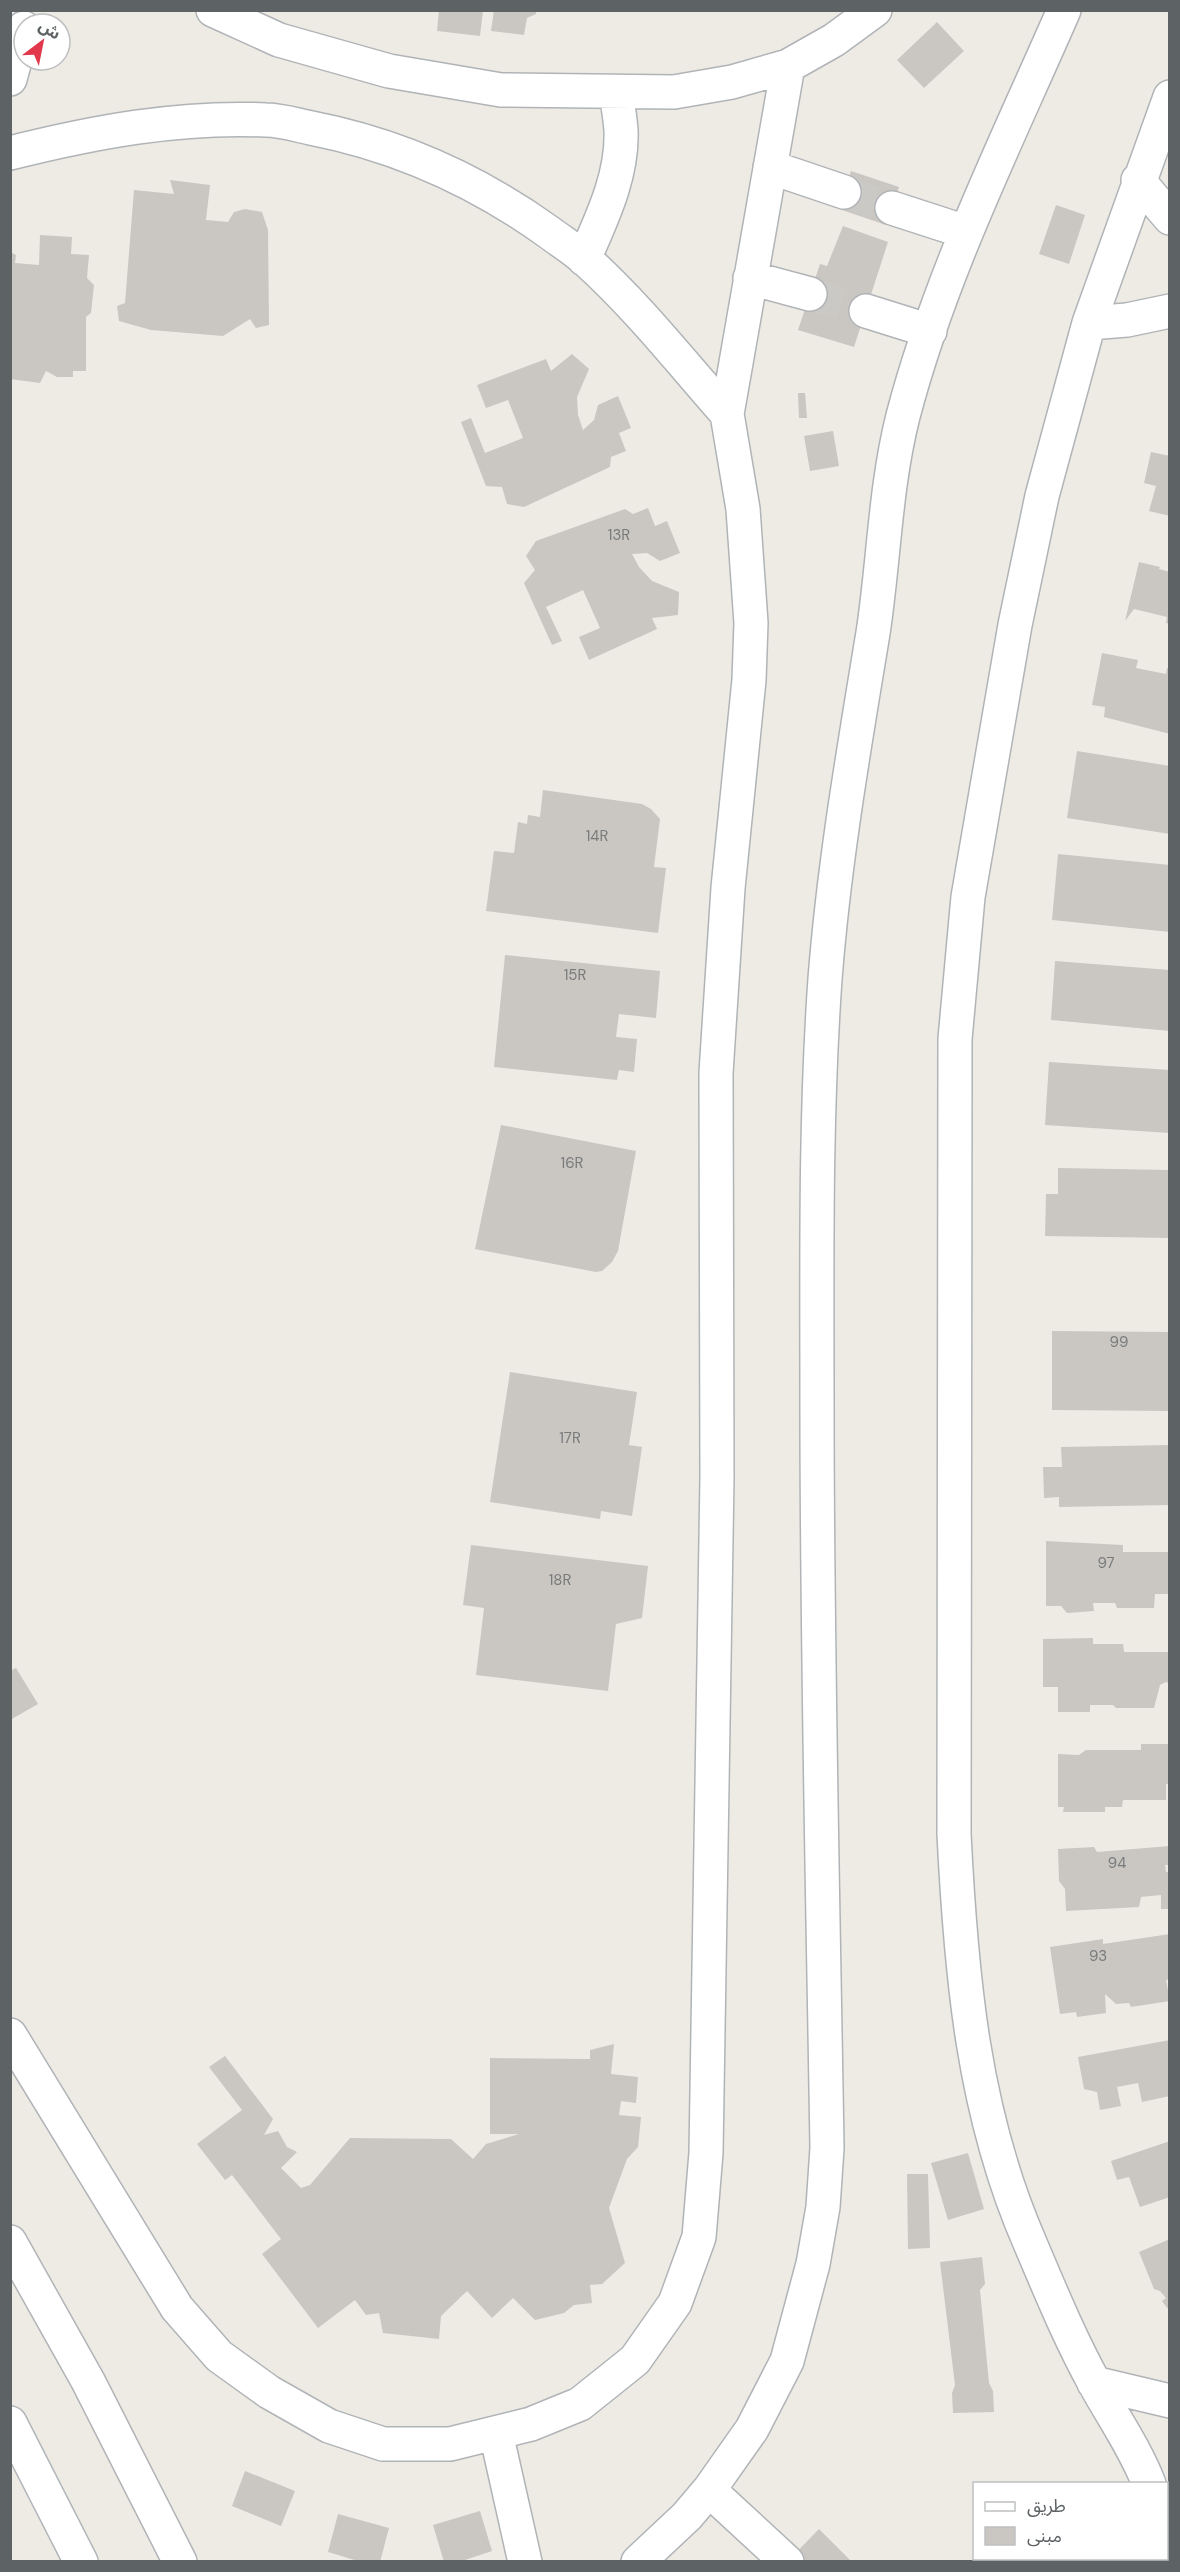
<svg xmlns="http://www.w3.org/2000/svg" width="1180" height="2572" font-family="'DM Sans','Noto Sans Arabic',sans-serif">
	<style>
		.building { fill: #cac6c2 }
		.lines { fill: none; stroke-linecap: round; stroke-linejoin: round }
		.minor-tunnel { stroke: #cac9c5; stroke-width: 33; stroke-dasharray: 33 16; stroke-linecap: butt }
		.minor-casing { stroke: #b0b4b7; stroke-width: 36 }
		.secondary-casing { stroke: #b1b6b9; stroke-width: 36 }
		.minor { stroke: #fff; stroke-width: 33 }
		.secondary { stroke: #fff; stroke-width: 33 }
		.labels { text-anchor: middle; stroke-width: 4.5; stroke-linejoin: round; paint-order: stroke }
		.number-label { font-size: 15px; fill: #787b7c }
	</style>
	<rect width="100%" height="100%" fill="#eeebe5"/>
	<!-- building -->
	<path class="building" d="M439 10H483L480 36 437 31Z
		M494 10H536V14L527 18 524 35 491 31Z
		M937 22 964 51 924 88 897 60Z
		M851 171 899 187 886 225 839 209Z
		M170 180 210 185 206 220 228 222 234 212 245 209 262 212 268 230 269 325 256 328 250 319 223 336 151 330 119 321 117 306 125 303 134 190 174 194Z
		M1056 205 1085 215 1069 264 1039 254Z
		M843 226 888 242 854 347 798 330 820 264 827 266Z
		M40 235 72 237 71 254 89 255 87 278 94 285 91 313 86 317V371H73V377H57L46 371 40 383 10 379V252L16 255 15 263 39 265Z
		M572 354 589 369 577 397 578 415 583 430 594 420 598 405 618 396 631 428 619 433 626 451 611 457 610 467 524 507 507 504 502 487 486 486 461 422 471 418 485 453 523 438 508 400 486 408 477 385 546 359 551 371Z
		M798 393H805L807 418H799Z
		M833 431 839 466 810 471 804 436Z
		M1151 452 1170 456V516L1149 511 1156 486 1144 483Z
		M648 508 655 526 667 521 680 553 660 561 647 553 632 554 639 567 652 581 679 592 678 615 652 618 657 629 589 660 579 637 600 628 583 590 546 607 562 641 552 645 524 583 535 570 526 556 536 541 625 509 633 514Z
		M1139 562 1160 567 1159 569 1170 572V624L1166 623 1167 617 1134 609 1125 621Z
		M1102 653 1138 660 1136 668 1166 674 1167 668H1170V734L1104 717 1105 707 1092 705Z
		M1077 751 1170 766V834L1067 818Z
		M543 790 642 804 651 809 660 819 654 867 666 868 658 933 486 911 494 851 514 853 518 822 527 824 528 815 540 817Z
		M1058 854 1170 865V932L1052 920Z
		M505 955 660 971 656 1018 619 1014 616 1037 637 1039 634 1072 619 1070 617 1080 494 1067Z
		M1055 961 1170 970V1031L1051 1020Z
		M1049 1062 1170 1070V1133L1045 1125Z
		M501 1125 636 1151 618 1251 612 1262 602 1271 596 1272 475 1249Z
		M1058 1168 1170 1170V1238L1045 1236 1046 1194H1058Z
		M1052 1331 1170 1332V1411L1052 1410Z
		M510 1372 637 1392 629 1445 642 1447 632 1516 601 1511 600 1519 490 1502Z
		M1170 1445V1505L1059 1507V1497L1044 1498 1043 1467H1062L1061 1447Z
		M1046 1541 1123 1545V1552H1170V1594H1155L1154 1608H1117L1115 1603H1093L1094 1611 1067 1613 1061 1606H1046Z
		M471 1545 648 1566 642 1618 616 1624 608 1691 476 1675 484 1608 463 1605Z
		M1093 1638V1644H1123L1124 1652H1170V1684L1166 1682 1160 1685 1154 1708H1116L1113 1705H1090V1712H1058V1687H1043V1639Z
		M16 1668 38 1704 10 1720V1671Z
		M1141 1744H1170V1784H1166V1800H1123L1122 1807H1105V1812H1063L1064 1807H1058V1754L1079 1755 1086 1750H1141Z
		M1170 1846V1865H1165L1166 1872H1170V1909H1161V1895L1141 1897 1139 1907 1066 1911 1065 1889 1059 1881 1058 1849 1094 1847 1097 1852Z
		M1170 1934V1979L1166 1980 1170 2001 1131 2007 1129 2003 1116 2004 1105 1994 1106 2013 1077 2017 1076 2012 1060 2014 1050 1947 1103 1939V1944Z
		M1170 2040V2096L1142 2102 1138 2083 1117 2087 1121 2106 1100 2110 1097 2092 1084 2089 1078 2057Z
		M614 2044 611 2074 638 2077 636 2103 621 2101 619 2115 641 2117 638 2147 627 2159 609 2208 625 2263 602 2284 590 2285 592 2303 574 2305 564 2313 535 2320 513 2298 492 2318 467 2291 441 2316 439 2339 383 2333 379 2313 366 2315 355 2300 318 2328 262 2254 281 2239 232 2175 225 2180 197 2144 242 2110 209 2067 225 2056 273 2119 264 2135 278 2131 287 2147 297 2152 281 2168 301 2188 310 2185 350 2138 451 2139 473 2159 486 2144 519 2134H490V2058L590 2059V2050Z
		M1170 2141V2197L1140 2207 1129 2177 1117 2180 1111 2161Z
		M968 2153 984 2209 948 2220 931 2163Z
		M907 2174H928L930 2248 908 2249Z
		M1170 2239V2308H1167L1162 2301 1166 2298 1160 2291 1154 2289 1139 2252Z
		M982 2257 985 2284 980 2290 989 2383 993 2391 994 2412 953 2413 952 2393 955 2385 940 2262Z
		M245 2471 295 2491 281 2526 232 2506Z
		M480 2511 492 2551 459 2562H444L433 2525Z
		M338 2514 389 2528 380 2562H361L328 2552Z
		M819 2529 852 2562H787Z"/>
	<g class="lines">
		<!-- minor-tunnel -->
		<path class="minor-tunnel" d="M844 192 892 208
			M810 294 866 311"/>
		<defs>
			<path id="minor" d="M213 10 279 40 389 71 501 90 674 92 732 82 788 66
				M10 79 24 28
				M10 153C94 132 179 116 266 120 281 120 296 125 311 128 398 145 478 181 550 233 562 242 575 250 586 260 638 307 681 362 727 414
				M770 167 844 192
				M1138 180 1170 218
				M892 208 966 232
				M584 259C602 218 623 175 621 130 620 117 618 105 616 93
				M750 278 810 294
				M866 311 930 331
				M1089 323 1127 320 1170 311
				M10 2035 177 2308 219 2356 269 2392 329 2426 383 2444H450L531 2424 580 2404 635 2360 675 2303 699 2237 706 2153 717 1477 716 1073 728 888 749 680 751 623 743 509 727 414 788 66 834 40 875 10
				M10 2242 88 2381 180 2562
				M1094 2383 1170 2401
				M496 2433 525 2562
				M1149 2484C1135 2448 1113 2417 1095 2384 1070 2339 1050 2290 1030 2243 973 2113 961 1975 954 1834L955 1039 968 897 1015 625 1042 496 1089 323 1170 97
				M709 2490 787 2562
				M1166 2530 1170 2539
				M638 2562 687 2516 709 2490 752 2429 787 2361 813 2264 823 2207 827 2148C823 1901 817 1653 817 1405 817 1263 815 1121 825 979 834 863 854 748 873 633 884 561 885 487 903 416 940 275 1006 143 1064 10"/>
			<path id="secondary" d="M10 2423 81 2562"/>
		</defs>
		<!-- minor casing -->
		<use href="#minor" class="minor-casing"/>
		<!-- secondary casing -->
		<use href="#secondary" class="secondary-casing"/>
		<!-- minor -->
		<use href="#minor" class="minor"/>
		<!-- secondary -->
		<use href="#secondary" class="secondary"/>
	</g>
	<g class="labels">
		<!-- number labels -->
		<g class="number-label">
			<text x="619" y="540">13R</text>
			<text x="597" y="841">14R</text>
			<text x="575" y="980">15R</text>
			<text x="572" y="1168">16R</text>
			<text x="1119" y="1347">99</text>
			<text x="570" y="1443">17R</text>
			<text x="1106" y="1568">97</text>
			<text x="560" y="1585">18R</text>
			<text x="1117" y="1868">94</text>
			<text x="1098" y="1961">93</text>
		</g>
	</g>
	<!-- border -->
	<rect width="1180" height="2572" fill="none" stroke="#5d6265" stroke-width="24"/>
	<!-- legend -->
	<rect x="973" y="2482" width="195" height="78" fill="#ffffff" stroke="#bec0c1" stroke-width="1.5"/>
	<rect x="985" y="2502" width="30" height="9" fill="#ffffff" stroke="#bec0c1" stroke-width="1.5"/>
	<text x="1027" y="2512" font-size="18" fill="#5d6265">طريق</text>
	<rect x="985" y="2527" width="30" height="18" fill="#cac6c2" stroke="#bec0c1" stroke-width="1.5"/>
	<text x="1027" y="2542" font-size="18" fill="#5d6265">مبنى</text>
	<!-- north arrow -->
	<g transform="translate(42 42) rotate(32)"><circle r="28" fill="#ffffff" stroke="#bec0c1" stroke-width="1.5"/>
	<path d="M0-4.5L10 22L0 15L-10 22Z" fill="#e1384b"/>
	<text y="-9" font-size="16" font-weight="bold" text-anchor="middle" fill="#5d6265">ش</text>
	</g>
</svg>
